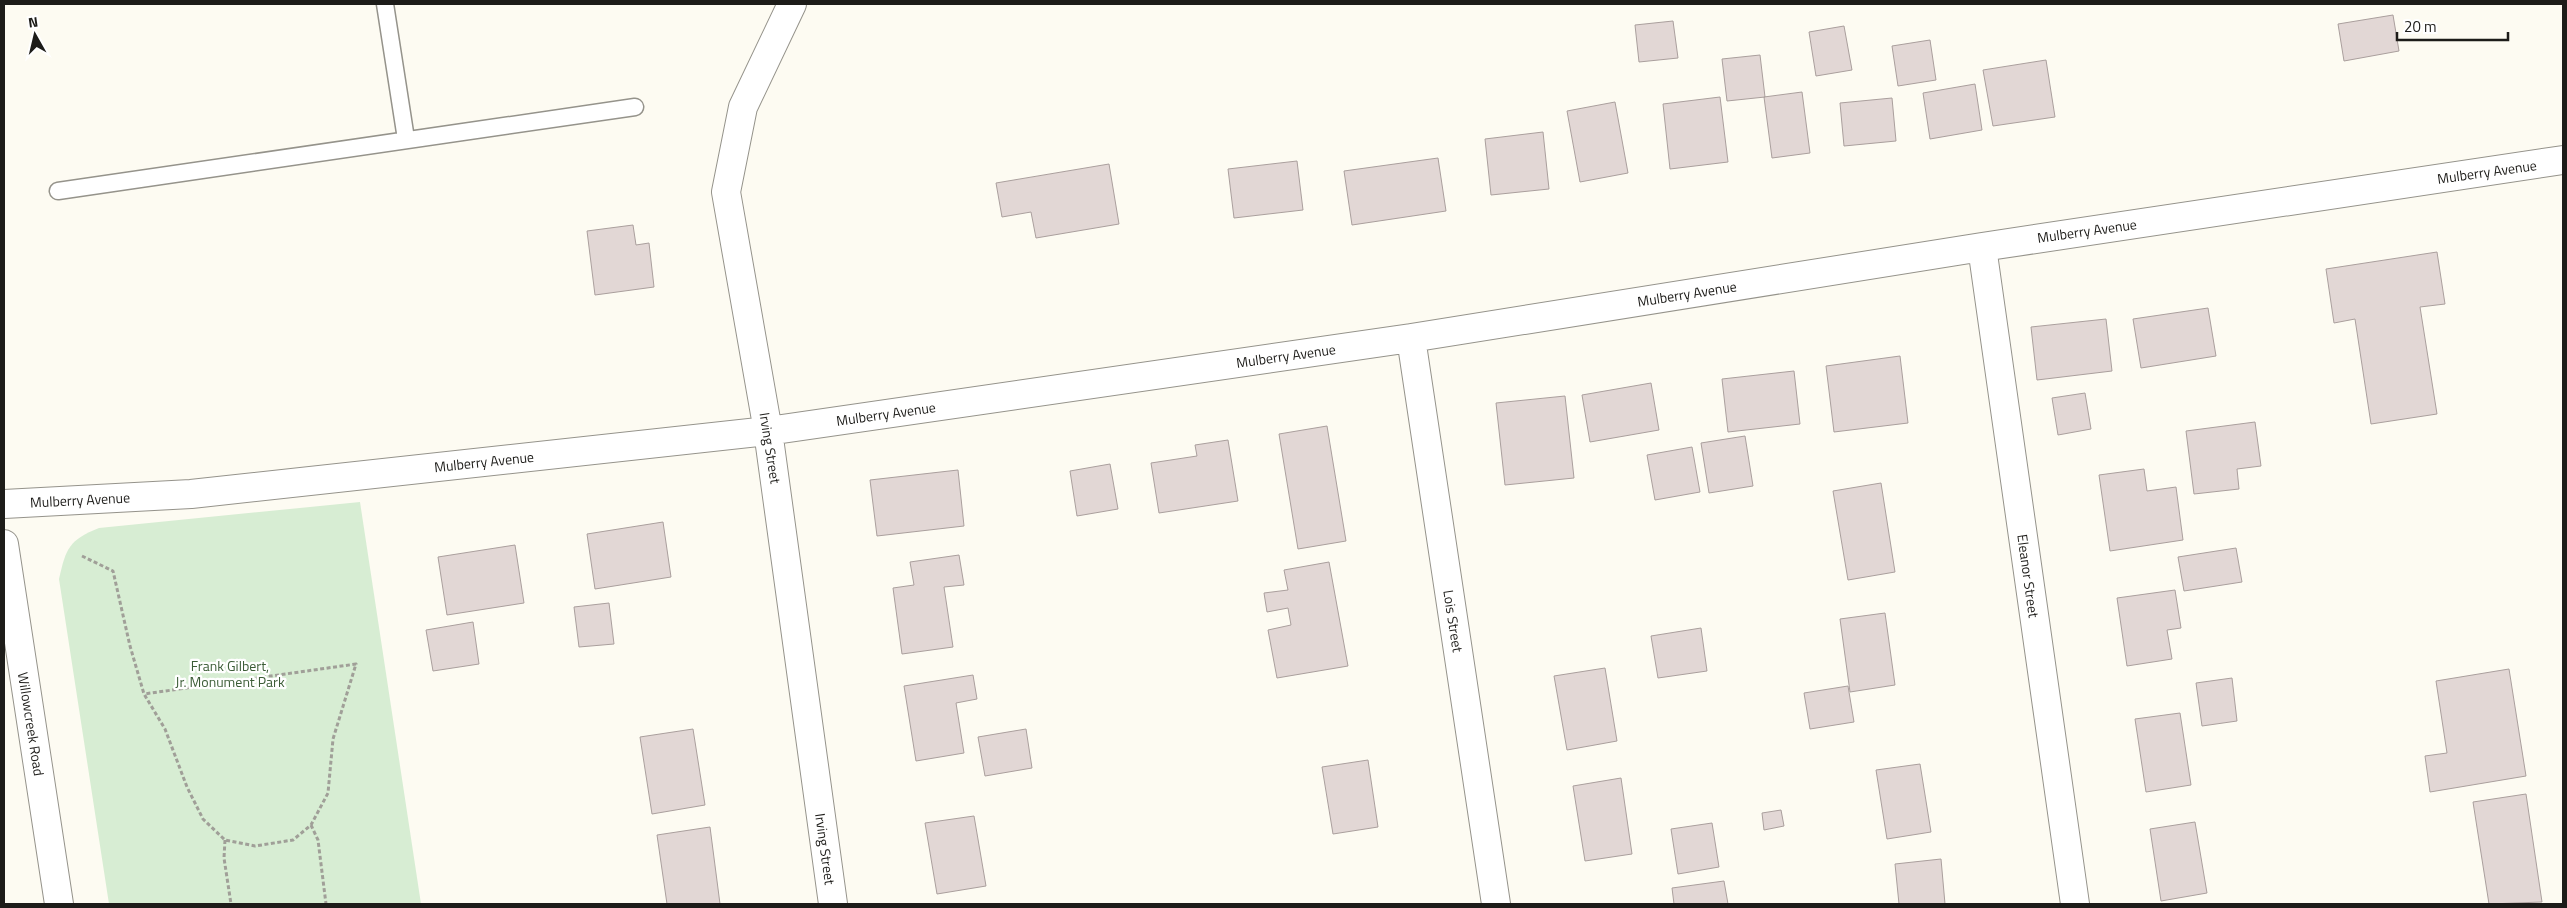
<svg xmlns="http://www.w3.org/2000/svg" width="2567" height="908" font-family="'Titillium Web',sans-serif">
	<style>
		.green { fill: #d7edd3 }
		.building { fill: #e2d7d5; stroke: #aa9f9d }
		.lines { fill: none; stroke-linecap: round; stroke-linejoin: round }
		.lane-casing { stroke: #95938b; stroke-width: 19 }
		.street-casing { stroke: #95938b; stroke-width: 30 }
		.secondary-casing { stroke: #95938b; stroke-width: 30 }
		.path { stroke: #a09f98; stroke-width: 3; stroke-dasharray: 4 2.5; stroke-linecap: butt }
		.lane { stroke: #fff; stroke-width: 16 }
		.street { stroke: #fff; stroke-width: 28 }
		.secondary { stroke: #fff; stroke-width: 28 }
		.labels { text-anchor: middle; stroke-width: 4.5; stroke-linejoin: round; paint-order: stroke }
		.street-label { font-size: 14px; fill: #1d1c19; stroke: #fff }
		.park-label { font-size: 14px; fill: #3b5c36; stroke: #fff }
	</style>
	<rect width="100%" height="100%" fill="#fdfbf2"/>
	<!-- green -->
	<path class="green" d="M360 502 421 904H109L59 579C66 548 69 540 99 528Z"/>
	<!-- building -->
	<path class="building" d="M2393 15 2399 51 2344 61 2338 24Z
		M1673 21 1678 58 1639 62 1635 25Z
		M1844 26 1852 70 1816 76 1809 32Z
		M1930 40 1936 80 1898 86 1892 46Z
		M1760 55 1765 97 1727 101 1722 59Z
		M2046 60 2055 117 1993 126 1983 70Z
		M1975 84 1982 130 1930 139 1923 93Z
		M1802 92 1810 153 1772 158 1764 97Z
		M1720 97 1728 162 1670 169 1663 104Z
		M1892 98 1896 141 1844 146 1840 103Z
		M1615 102 1628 173 1580 182 1567 111Z
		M1543 132 1549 189 1491 195 1485 139Z
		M1438 158 1446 211 1352 225 1344 171Z
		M1297 161 1303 210 1234 218 1228 169Z
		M1109 164 1119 224 1036 238 1031 212 1002 217 996 183Z
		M633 225 636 245 649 243 654 287 595 295 587 231Z
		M2437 252 2445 304 2420 307 2437 414 2371 424 2355 319 2334 323 2326 269Z
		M2208 308 2216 356 2141 368 2133 319Z
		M2106 319 2112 371 2037 380 2031 327Z
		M1900 356 1908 423 1834 432 1826 366Z
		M1794 371 1800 424 1728 432 1722 379Z
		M1651 383 1659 430 1590 442 1582 395Z
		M2085 393 2091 429 2058 435 2052 398Z
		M1565 396 1574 478 1505 485 1496 403Z
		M2255 422 2261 466 2237 469 2239 489 2194 494 2186 431Z
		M1327 426 1346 541 1298 549 1279 434Z
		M1745 436 1753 486 1709 493 1701 443Z
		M1228 440 1238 501 1159 513 1151 463 1197 456 1195 445Z
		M1692 447 1700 492 1655 500 1647 455Z
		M1110 464 1118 509 1077 516 1070 471Z
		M2144 469 2147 491 2176 487 2183 540 2110 551 2099 475Z
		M958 470 964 526 877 536 870 480Z
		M1881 483 1895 572 1848 580 1833 491Z
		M663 522 671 577 595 589 587 534Z
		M515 545 524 603 447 615 438 557Z
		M2236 548 2242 582 2184 591 2178 557Z
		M959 555 964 585 944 587 953 647 902 654 893 588 914 585 910 562Z
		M1329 562 1348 666 1277 678 1268 630 1291 625 1288 608 1267 612 1264 593 1288 590 1284 570Z
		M2175 590 2181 628 2167 630 2172 659 2127 666 2117 598Z
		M609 603 614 644 579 647 574 607Z
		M1885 613 1895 685 1850 692 1840 619Z
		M473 622 479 664 433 671 426 630Z
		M1701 628 1707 671 1658 678 1651 636Z
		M1605 668 1617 741 1567 750 1554 676Z
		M2509 669 2526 776 2430 792 2425 756 2447 753 2436 681Z
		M973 675 977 699 956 703 964 753 916 761 904 686Z
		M2232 678 2237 721 2202 726 2196 683Z
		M1848 686 1854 722 1810 729 1804 693Z
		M2180 713 2191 785 2146 792 2135 719Z
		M693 729 705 805 652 814 640 737Z
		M1026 729 1032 768 985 776 978 737Z
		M1368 760 1378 827 1333 834 1322 767Z
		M1920 764 1931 832 1887 839 1876 770Z
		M1621 778 1632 854 1585 861 1573 786Z
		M2526 794 2542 902 2489 904 2473 802Z
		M1781 810 1784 826 1764 830 1762 813Z
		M974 816 986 886 937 894 925 823Z
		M2195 822 2207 893 2161 901 2150 829Z
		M1712 823 1719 867 1678 874 1671 829Z
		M710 827 720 904H667L657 835Z
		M1941 859 1945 904H1899L1895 864Z
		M1724 881 1728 904H1674L1672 888Z"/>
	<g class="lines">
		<defs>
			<path id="lane" d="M385 4 406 139
				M58 191 635 107"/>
			<path id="street" d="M792 4 743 107 726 192 768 431 833 904
				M1982 247 2075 904
				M1411 338 1496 904
				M4 504 191 494 768 431 1411 338 1982 247 2563 160"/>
			<path id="secondary" d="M4 544 59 904"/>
		</defs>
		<!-- lane casing -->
		<use href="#lane" class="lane-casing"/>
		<!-- street casing -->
		<use href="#street" class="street-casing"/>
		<!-- secondary casing -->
		<use href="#secondary" class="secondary-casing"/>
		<!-- path -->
		<path class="path" d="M82 556 113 571 130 646 144 694 165 729 187 787 203 819 225 840 255 846 293 840 311 825 328 793 333 739 356 664 144 694
			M311 825 318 840 326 904
			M225 840 224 858 231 904"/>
		<!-- lane -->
		<use href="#lane" class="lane"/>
		<!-- street -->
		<use href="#street" class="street"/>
		<!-- secondary -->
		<use href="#secondary" class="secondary"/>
	</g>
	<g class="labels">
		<!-- street labels -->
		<g class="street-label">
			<text transform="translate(2487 172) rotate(-8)" y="5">Mulberry Avenue</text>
			<text transform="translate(2087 231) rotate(-8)" y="5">Mulberry Avenue</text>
			<text transform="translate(1687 294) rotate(-9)" y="5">Mulberry Avenue</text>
			<text transform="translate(1286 356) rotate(-8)" y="5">Mulberry Avenue</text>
			<text transform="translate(886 414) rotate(-8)" y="5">Mulberry Avenue</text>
			<text transform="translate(770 448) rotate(81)" y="5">Irving Street</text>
			<text transform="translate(484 462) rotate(-6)" y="5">Mulberry Avenue</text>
			<text transform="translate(80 500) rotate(-3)" y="5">Mulberry Avenue</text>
			<text transform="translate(2028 576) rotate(82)" y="5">Eleanor Street</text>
			<text transform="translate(1453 621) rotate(81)" y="5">Lois Street</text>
			<text transform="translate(31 724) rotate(81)" y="5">Willowcreek Road</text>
			<text transform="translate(825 849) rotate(82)" y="5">Irving Street</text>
		</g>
		<!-- park labels -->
		<g class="park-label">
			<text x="230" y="671">Frank Gilbert,<tspan x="230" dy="16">Jr. Monument Park</tspan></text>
		</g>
	</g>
	<!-- border -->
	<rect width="2567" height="908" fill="none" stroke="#1d1c19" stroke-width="10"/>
	<!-- north arrow -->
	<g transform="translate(35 35) rotate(352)" stroke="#ffffff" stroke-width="4" paint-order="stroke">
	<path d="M0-4L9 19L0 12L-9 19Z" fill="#1d1c19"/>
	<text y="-8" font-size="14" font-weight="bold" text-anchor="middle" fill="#1d1c19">N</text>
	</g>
	<!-- scale -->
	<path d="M2397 32v8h111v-8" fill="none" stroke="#1d1c19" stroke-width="2.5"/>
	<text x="2404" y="32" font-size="15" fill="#1d1c19" stroke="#ffffff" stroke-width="4" paint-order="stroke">20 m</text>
</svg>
